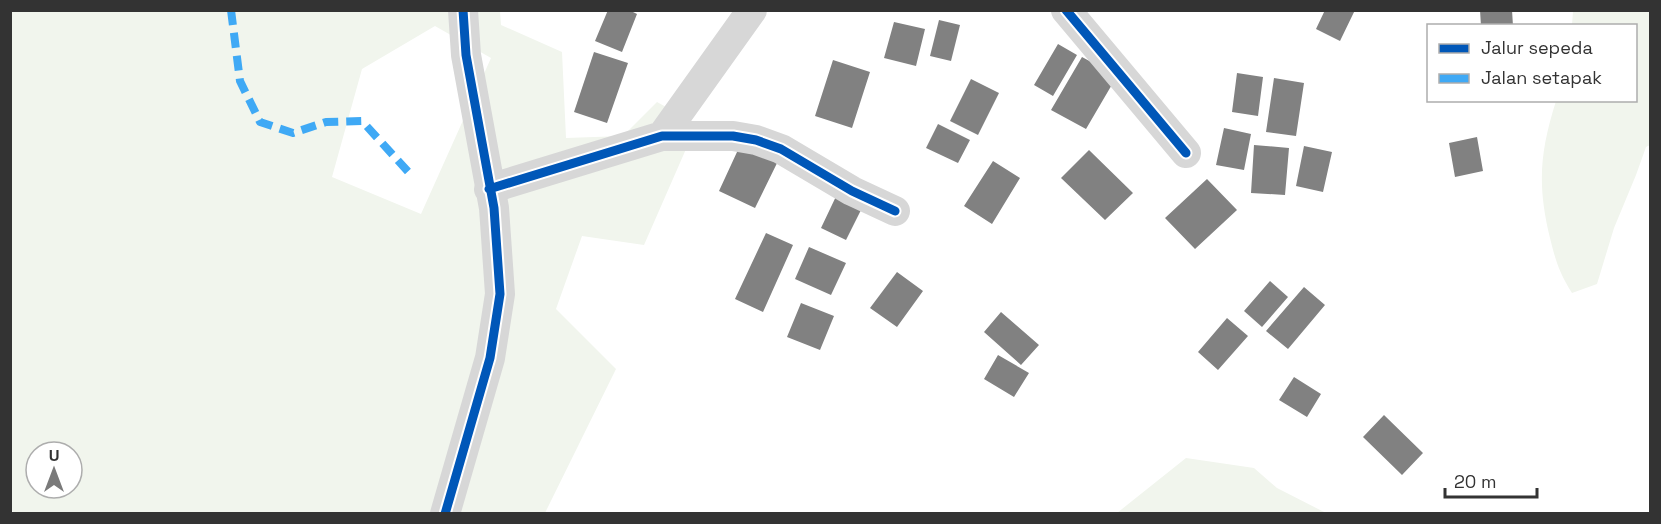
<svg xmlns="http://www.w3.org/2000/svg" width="1661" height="524" font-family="'Space Grotesk',sans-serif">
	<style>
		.green { fill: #f1f5ed; fill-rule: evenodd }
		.building { fill: #818181 }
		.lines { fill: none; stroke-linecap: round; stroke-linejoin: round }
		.street { stroke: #d7d7d7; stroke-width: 30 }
		.quiet { stroke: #3fa9f5; stroke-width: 8; stroke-dasharray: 15 8; stroke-linecap: butt }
		.cycleway-casing { stroke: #fff; stroke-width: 13 }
		.cycleway { stroke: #0057b8; stroke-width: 9 }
	</style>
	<rect width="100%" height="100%" fill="#fff"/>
	<!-- green -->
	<path class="green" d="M10 11H500L501 25 562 52 566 138 623 136 657 102 697 124 644 245 582 236 556 309 616 369 545 513 15 514 11 510ZM435 26 491 58 421 214 332 177 362 69ZM36 452H72V488H36Z
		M1573 11H1650V145L1646 147 1636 175 1614 228 1597 284 1572 293C1559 272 1556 262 1550 238 1537 185 1540 152 1556 101L1636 100V26L1572 25Z
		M1186 458 1254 468 1277 488 1326 513H1117Z"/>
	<!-- building -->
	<path class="building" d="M608 10H629L637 14 622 52 595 41Z
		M1325 10H1355L1340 41 1316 29Z
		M1480 10H1512L1513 26H1481Z
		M939 20 960 25 951 61 930 56Z
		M894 22 925 29 916 66 884 58Z
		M1058 44 1077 55 1053 96 1034 85Z
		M594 52 628 63 607 123 574 112Z
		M1082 57 1117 76 1086 129 1051 110Z
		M833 60 870 72 852 128 815 116Z
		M1237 73 1263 77 1258 116 1232 112Z
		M1274 78 1304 83 1296 136 1266 132Z
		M971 79 999 93 978 135 950 121Z
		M938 124 970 140 958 163 926 148Z
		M1224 128 1251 134 1244 170 1216 165Z
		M1477 137 1483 171 1455 177 1449 143Z
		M743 139 780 157 755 208 719 191Z
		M1254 145 1289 148 1285 195 1251 193Z
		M1304 146 1332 152 1323 192 1296 186Z
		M1089 150 1133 193 1105 220 1061 178Z
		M993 161 1020 178 992 224 964 206Z
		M1207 179 1237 210 1195 249 1165 218Z
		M840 188 866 200 846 240 821 228Z
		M766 233 793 245 763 312 735 299Z
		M809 247 846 263 831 295 795 279Z
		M897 272 923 291 897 327 870 308Z
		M1270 281 1288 297 1262 327 1244 311Z
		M1304 287 1325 305 1288 349 1266 331Z
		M801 303 834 316 820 350 787 337Z
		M1001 312 1039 345 1021 365 984 332Z
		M1227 318 1248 336 1218 370 1198 352Z
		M998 355 1029 373 1014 397 984 379Z
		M1294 377 1321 394 1307 417 1279 400Z
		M1384 415 1423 453 1402 475 1363 437Z"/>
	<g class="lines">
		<!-- street -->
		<path class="street" d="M1066 10 1186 153
			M662 136 752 10
			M489 189 662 136H733L756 140 781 149 852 191 895 211
			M445 514 490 358 500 294 494 208 466 55 463 10"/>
		<!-- quiet -->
		<path class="quiet" d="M231 10 240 81 260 122 293 133 326 122 362 121 413 177"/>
		<defs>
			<path id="cycleway" d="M1066 10 1186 153
				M489 189 662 136H733L756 140 781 149 852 191 895 211
				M445 514 490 358 500 294 494 208 466 55 463 10"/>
		</defs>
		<!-- cycleway casing -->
		<use href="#cycleway" class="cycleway-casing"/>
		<!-- cycleway -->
		<use href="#cycleway" class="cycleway"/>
	</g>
	<!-- border -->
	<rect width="1661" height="524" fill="none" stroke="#333333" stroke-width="24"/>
	<!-- legend -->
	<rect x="1427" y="24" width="210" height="78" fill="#ffffff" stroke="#adadad" stroke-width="1.5"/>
	<rect x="1439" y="44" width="30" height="9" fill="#0057b8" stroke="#adadad" stroke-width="1.5"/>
	<text x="1481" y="54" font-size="18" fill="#333333">Jalur sepeda</text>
	<rect x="1439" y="74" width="30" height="9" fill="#3fa9f5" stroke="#adadad" stroke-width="1.5"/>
	<text x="1481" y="84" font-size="18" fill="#333333">Jalan setapak</text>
	<!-- north arrow -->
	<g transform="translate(54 470)"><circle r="28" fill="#ffffff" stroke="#adadad" stroke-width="1.5"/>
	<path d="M0-4.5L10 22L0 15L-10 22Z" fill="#7a7a7a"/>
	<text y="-9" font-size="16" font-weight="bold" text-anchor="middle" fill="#333333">U</text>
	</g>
	<!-- scale -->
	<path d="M1445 488v9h92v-9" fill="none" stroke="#333333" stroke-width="3"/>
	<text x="1454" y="488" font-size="18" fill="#333333" stroke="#ffffff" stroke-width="4.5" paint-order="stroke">20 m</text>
</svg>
